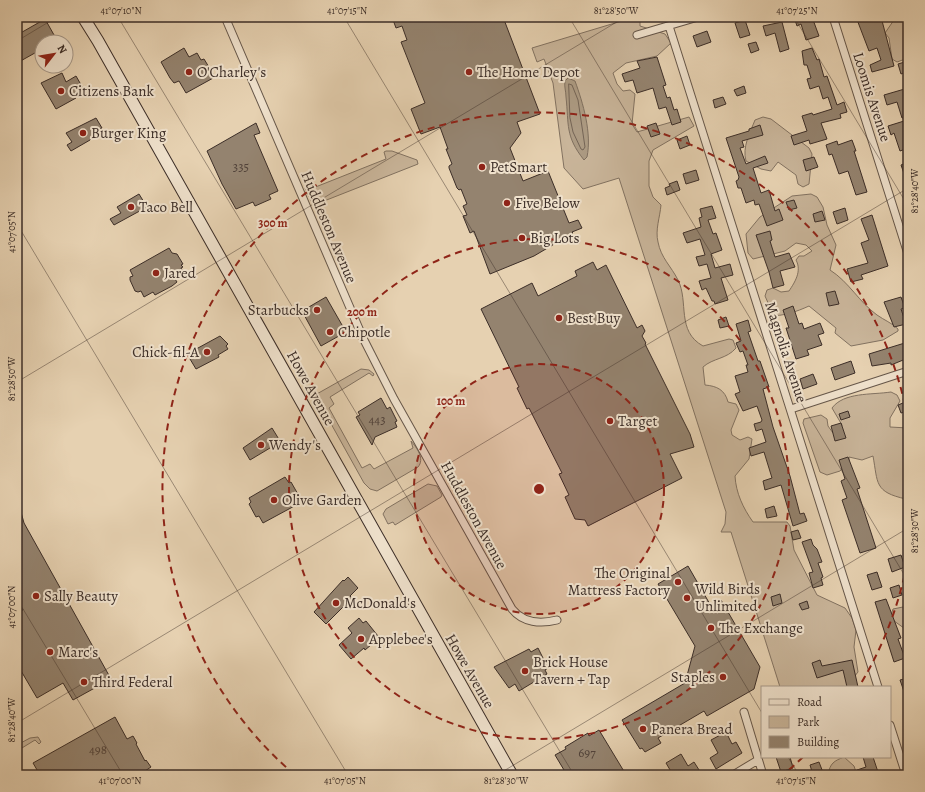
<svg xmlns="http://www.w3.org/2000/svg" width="925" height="792" font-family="Alegreya,serif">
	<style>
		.green { fill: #c9b59a; stroke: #827261 }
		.water { fill: #ac9a82; stroke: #7f6f5e }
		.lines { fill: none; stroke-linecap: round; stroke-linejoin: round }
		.shore { stroke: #746455; stroke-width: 1 }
		.building { fill: #94836f; stroke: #3c2e28 }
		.street-casing { stroke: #66574a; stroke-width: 9 }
		.secondary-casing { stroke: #3c2e28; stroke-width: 13 }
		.street { stroke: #efe1cc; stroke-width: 7 }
		.secondary { stroke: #efe1cc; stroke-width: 11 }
		.ticks { fill: none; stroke: #3c2e28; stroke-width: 1; stroke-opacity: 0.45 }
		.ring { fill: none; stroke: #8f2418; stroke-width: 2; stroke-dasharray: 7 5 }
		.poi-dot { fill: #8f2418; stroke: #efe1cc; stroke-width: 1.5 }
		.labels { text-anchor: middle; stroke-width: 4; stroke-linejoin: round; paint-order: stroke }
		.number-label { font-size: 13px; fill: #52433a }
		.poi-label { font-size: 15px; fill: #3c2e28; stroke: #efe1cc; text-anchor: start }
		.street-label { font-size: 15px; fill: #3c2e28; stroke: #efe1cc }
		.centre { fill: #8f2418; stroke: #efe1cc; stroke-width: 2 }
		.ring-label { font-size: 12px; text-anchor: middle; font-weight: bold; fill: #8f2418; stroke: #efe1cc; stroke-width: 4; stroke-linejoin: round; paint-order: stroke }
		.neatline { fill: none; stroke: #3c2e28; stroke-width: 1.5 }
		.ticks-label { font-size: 10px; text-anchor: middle; fill: #3c2e28 }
	</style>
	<rect width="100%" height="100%" fill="#e6d1b1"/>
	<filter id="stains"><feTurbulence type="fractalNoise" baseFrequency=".005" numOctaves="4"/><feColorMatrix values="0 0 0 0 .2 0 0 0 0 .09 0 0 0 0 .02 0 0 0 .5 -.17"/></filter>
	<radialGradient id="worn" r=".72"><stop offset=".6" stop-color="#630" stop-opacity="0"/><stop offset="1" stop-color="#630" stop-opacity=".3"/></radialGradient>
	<!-- green -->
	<path class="green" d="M635 17H640V26L665 34 671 43 657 56 626 63 613 73 617 84 623 91 630 90 635 94 632 124 637 132 689 117 694 126 653 150 649 161V186L653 197 661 205C660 217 655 230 658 242 661 258 671 266 678 280 689 302 676 331 703 346L729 339 733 340 736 348C727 359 713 358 703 367L705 385C717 386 725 390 728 402L736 404 739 410 731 430 732 435 740 440 748 437 752 439 749 459 735 476C736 493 743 508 753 522H787L790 526 794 550 817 595 845 608 852 618 856 630 854 647 858 672 846 687H780L731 532H721L725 524 726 512 619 178 583 189 564 168 553 83 544 59 537 62 532 48Z
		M896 17H908V58L897 62 892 59 889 38 885 33Z
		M763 117 771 119 809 148 812 154 809 184 803 187 798 184 796 175 778 162 771 171 761 169 746 161C742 147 750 133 755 120Z
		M386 151H392L417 160 418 164 319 203 321 209H316L314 207 305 188 310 181 313 188 386 159 384 152Z
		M811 194 817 197 823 207 827 225 836 245 830 270C849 282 859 302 877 315 884 320 892 323 898 329V331L883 340 851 346 835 333 836 328 809 306C796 312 783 316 770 316L769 305 765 296 767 290 773 288 781 292 789 291C795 282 802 271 796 260L799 256H804L812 251 806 245 796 243 785 251 753 259 748 253 746 234 760 217 792 196Z
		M361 369 369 370 374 374 373 376 369 373 330 397 334 404 329 408 362 468 370 464 374 469 413 448 411 441C417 448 425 459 418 467L377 491 370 489 364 483 315 395Z
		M891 392 897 395 900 401 890 418V427L908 428V466L907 467 908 495 906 499C874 492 878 483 873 456L862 460 849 457V462L840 471 827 475 820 472 803 423 804 419 821 415 827 419 828 426 833 433 840 431 842 425 832 408C844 392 871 395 891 392Z
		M428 484 437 486 442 495 441 497 395 525 393 522 388 524 383 514 386 509Z
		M908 606V631L890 618 893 609Z
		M38 737 41 742 39 744 35 740 17 751V745L30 738Z
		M844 757 854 766 857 775H828C830 763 834 761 844 757Z"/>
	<!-- water -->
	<path class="water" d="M568 78 575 81C583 103 592 133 587 157L584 160C565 136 569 125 566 97 566 91 564 87 565 81Z"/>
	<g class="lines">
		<!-- shore -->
		<path class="shore" d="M569 84 572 85 578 100 585 147 583 150 581 149 573 132 570 118Z"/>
	</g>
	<!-- building -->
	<path class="building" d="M392 17H503L540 114 517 122 521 133 510 148 523 181 548 171 569 223 578 220 582 228 572 232 573 233 534 256 490 274 474 231 470 233 463 216 467 215 463 206 467 204 461 189 459 190 457 188 449 168V166L452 164 446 149H448L440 127 421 134 411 109 425 103 401 42 407 40 402 26 396 28Z
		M794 17H812L819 36 806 40 801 24 797 26Z
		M856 17H881L894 66 872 72 870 65 881 60 877 48 869 51Z
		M45 19 58 42H42V49L17 63V35Z
		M745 20 750 35 740 38 735 23Z
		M782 22 789 49 780 52 775 33 766 36 763 26Z
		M707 31 711 42 697 47 693 36Z
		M756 42 759 50 751 53 748 44Z
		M184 48 189 57 197 53 201 60 204 59 215 77 186 93 179 81 174 83 170 78 161 62Z
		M812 48 817 60 819 59 824 77 827 76 837 105 844 102 847 112 840 114 841 118 821 123 827 139 810 144 809 140 794 145 791 136 807 131 802 116 812 113 813 115 832 109 828 97 823 99 819 86 810 89 807 79 811 78 807 65H804L802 51Z
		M657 57 666 85 663 86 667 98 670 97 674 110 677 109 681 122 672 125 666 107 659 109 653 88 637 93 633 80 625 82 622 74 640 68 637 61Z
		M908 61V71L901 74 898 64Z
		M62 73 66 82 76 76 84 90 74 96 76 98 56 109 41 83Z
		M744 86 746 93 737 96 734 90Z
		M908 88V117L902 118 897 102 887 105 884 95Z
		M723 97 726 104 715 108 713 100Z
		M96 118 102 128 92 133 94 136 90 140 71 151 67 145 72 142 66 133Z
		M904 121 908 132V148L900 151 894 133 891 135 888 126Z
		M256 123 260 133 254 135 278 191 269 195 271 199 255 206 253 202 236 209 222 184 207 151Z
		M656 123 660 134 651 137 647 126Z
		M760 125 763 135 742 141 744 147 740 148 746 164 765 156 768 163 753 168 761 193 769 190 775 211 779 209 783 220 767 226 759 204 755 205 754 200 746 203 741 188H738L736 181 738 180 739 177 726 138 749 131V129Z
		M687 136 690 145 680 149 677 140Z
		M852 140 856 151H854L867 192 856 195 848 171 839 174 832 154 829 155 826 145 837 141 838 145Z
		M814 157 818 167 806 171 803 160Z
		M908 162V182H907L901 165Z
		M696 170 699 180 686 184 683 174Z
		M677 181 680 190 667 195 665 188 670 186 669 184Z
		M139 194 147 207 114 225 110 219 121 213 117 207Z
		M794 200 797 208 789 210 786 202Z
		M712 206 716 218 708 220 713 234 716 233 722 250 711 254 715 268 730 264 733 275 721 278 728 300 715 304 714 301H712L706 288 702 290 699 281 711 278 707 264 699 266 696 257 705 255 700 239 687 243 683 233 701 227 699 218 702 217 700 209Z
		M845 208 848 220 837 224 833 212Z
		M822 211 825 220 815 222 813 214Z
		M872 215 888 266 861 275 863 279 851 282 847 269 868 263 861 243 869 240 861 219Z
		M770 231 772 240 770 241 775 257 789 253 795 267 780 271 784 285 773 288 769 272 756 235Z
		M169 248 172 253 177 254 183 264 181 265 183 267 181 268 184 274 175 279 177 282 172 286 155 295 153 292 144 297 141 291 138 292 135 291 130 280V277L133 276 130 270Z
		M593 262 597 270 606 265 637 328 642 325 645 331 642 336 646 343 645 344 690 434 694 447 670 454 682 478 588 526 585 520 575 519 565 497 569 495 559 474 562 473 529 408 527 409 517 388 519 387 481 309 532 283 538 296 577 276 575 271Z
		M835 291 839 304 829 306 826 293Z
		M326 297 346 332 321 346 302 311Z
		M901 297 905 308 901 309 906 324 894 327 884 302Z
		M793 306 799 324 802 323 804 329 820 323 824 333 818 335 822 345 807 350 809 355 796 359 786 328H789L783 310Z
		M726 317 729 326 720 328 718 320Z
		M748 320 751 331 748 332 758 361H760L769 387 763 389 773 427 790 476 800 514 804 513 807 521 793 526 781 485 765 490 763 481 772 478 764 452 751 456 749 448 766 442 762 429 756 431 754 424 761 422 762 420 757 406 743 411 735 394 740 392 735 376 748 372 746 365H748L743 351 740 352 736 343 741 341 736 324Z
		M220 336 228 344 226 346 228 349 218 355 219 357 196 369 187 354Z
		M908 342V358L891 365V363L872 366 869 354Z
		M851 361 855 373 835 380 831 368Z
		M813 374 817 384 803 389 800 379Z
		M381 398 387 409 390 407 397 421 395 422 397 427 375 437 372 445 356 417 360 415 358 412Z
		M908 401V411L901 413 898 405Z
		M848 411 850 417 841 420 839 414Z
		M841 423 846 438 835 441 831 426Z
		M272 428 280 441 274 444 275 445 250 460 243 448Z
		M848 457 860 488 857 489 876 548 860 553 842 500 847 498 841 481 845 479 839 460Z
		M285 477 289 483 291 482 299 496 297 498 300 503 263 523 259 516 256 517 249 504 251 502 249 498Z
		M17 505H19L24 523 111 679 73 700 63 683 37 698 17 664V613L23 610 17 601Z
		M774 506 777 516 767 518 765 509Z
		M798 530 801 538 793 540 791 532Z
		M811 539 813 545 817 549 822 562 818 563 823 577 821 578 823 585 813 588 809 573 813 572 802 542Z
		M901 555 905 567 892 572 888 559Z
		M688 566 711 606 721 600 760 667 754 689 707 716 704 711 658 738 661 743 645 752 642 748 640 749 622 720 685 683 695 646 658 584Z
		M877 572 882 587 872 590 867 575Z
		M348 577 358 588 350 596 352 598 326 624 314 612 343 580 344 581Z
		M899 585 902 595 893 598 890 588Z
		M780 594 782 603 773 606 771 597Z
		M886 599 901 638 898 639 905 658 894 662 875 602Z
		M807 601 809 608 802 610 799 604Z
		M359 618 363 623 366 621 378 636 376 638 377 640 365 650 364 648 351 659 339 645 352 633 348 628Z
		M538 648 548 668 545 670 547 674 519 691 515 684 509 688 494 667 529 649 531 652Z
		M820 660 822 666 852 660 858 687H847L843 670 817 678 812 663Z
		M908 678V699L907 700 900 680Z
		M115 717 127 739 133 736 137 743 136 744 145 761 146 760 151 767 145 771 148 775H40L33 763Z
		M599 730 625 773 621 775H567L555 755 566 749 565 747 588 733 589 736Z
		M726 732 732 744 736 742 742 753 716 769 710 758 718 753 711 740Z
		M681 754 688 766 694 762 701 773 697 775H673L666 763Z
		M776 757H790L793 768 781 772Z
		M863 757H873L879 775H859L857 770 866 767Z
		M819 762 824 775H813L810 765Z"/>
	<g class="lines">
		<defs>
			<path id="street" d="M225 17 363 338 394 399 512 609C523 623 541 624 557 620
				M833 17 908 254
				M669 26 878 687
				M637 35 698 17
				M791 409 908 371
				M744 712 763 775
				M890 725 906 775
				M733 775 758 760"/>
			<path id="secondary" d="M83 17 98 41 512 775"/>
		</defs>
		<!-- street casing -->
		<use href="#street" class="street-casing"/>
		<!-- secondary casing -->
		<use href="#secondary" class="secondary-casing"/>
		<!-- street -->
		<use href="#street" class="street"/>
		<!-- secondary -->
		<use href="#secondary" class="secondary"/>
	</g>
	<!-- ticks -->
	<path class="ticks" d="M118 17 574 775M344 17 762 713M569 17 908 581M794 17 908 206M17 41 57 17M17 224 348 775M17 382 625 17M17 599 123 775M17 723 908 188M788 757 799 775M497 775 908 528"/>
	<!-- distance rings -->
	<circle cx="539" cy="489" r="125" fill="#8f2418" fill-opacity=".12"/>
	<g class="ring">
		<circle cx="539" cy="489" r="125"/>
		<circle cx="539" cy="489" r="250"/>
		<path d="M907 564A376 376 0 0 1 860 685M803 757A376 376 0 0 1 783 775M295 775A376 376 0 1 1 907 414"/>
	</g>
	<!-- markers -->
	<g class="poi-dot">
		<circle cx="189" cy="72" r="4"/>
		<circle cx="469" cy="72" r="4"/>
		<circle cx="61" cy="91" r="4"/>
		<circle cx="83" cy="133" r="4"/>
		<circle cx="482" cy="167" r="4"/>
		<circle cx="507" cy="203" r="4"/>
		<circle cx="131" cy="207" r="4"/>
		<circle cx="522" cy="238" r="4"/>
		<circle cx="156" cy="273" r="4"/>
		<circle cx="317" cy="310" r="4"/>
		<circle cx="559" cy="318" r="4"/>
		<circle cx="330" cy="332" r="4"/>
		<circle cx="207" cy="352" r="4"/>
		<circle cx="610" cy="421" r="4"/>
		<circle cx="261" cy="445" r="4"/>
		<circle cx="274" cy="500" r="4"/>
		<circle cx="678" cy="582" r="4"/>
		<circle cx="36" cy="596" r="4"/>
		<circle cx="687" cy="598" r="4"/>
		<circle cx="336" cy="603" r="4"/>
		<circle cx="711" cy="628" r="4"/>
		<circle cx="361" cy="639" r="4"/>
		<circle cx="50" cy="652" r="4"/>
		<circle cx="525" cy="671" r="4"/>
		<circle cx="723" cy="677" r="4"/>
		<circle cx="84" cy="682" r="4"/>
		<circle cx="643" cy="729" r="4"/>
	</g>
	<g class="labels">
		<!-- number labels -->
		<g class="number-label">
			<text x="241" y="171">335</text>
			<text x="377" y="424">443</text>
			<text x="98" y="754">498</text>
			<text x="587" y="757">697</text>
		</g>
		<!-- poi labels -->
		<g class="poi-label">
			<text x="197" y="77">O'Charley's</text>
			<text x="477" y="77">The Home Depot</text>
			<text x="69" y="96">Citizens Bank</text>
			<text x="91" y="138">Burger King</text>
			<text x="490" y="172">PetSmart</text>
			<text x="515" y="208">Five Below</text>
			<text x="139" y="212">Taco Bell</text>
			<text x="530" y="243">Big Lots</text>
			<text x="164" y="278">Jared</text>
			<text x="309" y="315" text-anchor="end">Starbucks</text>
			<text x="567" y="323">Best Buy</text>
			<text x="338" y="337">Chipotle</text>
			<text x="199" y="357" text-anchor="end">Chick-fil-A</text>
			<text x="618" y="426">Target</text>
			<text x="269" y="450">Wendy's</text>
			<text x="282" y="505">Olive Garden</text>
			<text x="670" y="578" text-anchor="end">The Original<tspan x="670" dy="17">Mattress Factory</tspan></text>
			<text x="695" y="594">Wild Birds<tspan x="695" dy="17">Unlimited</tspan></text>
			<text x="44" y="601">Sally Beauty</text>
			<text x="344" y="608">McDonald's</text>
			<text x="719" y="633">The Exchange</text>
			<text x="369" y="644">Applebee's</text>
			<text x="58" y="657">Marc's</text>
			<text x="533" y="667">Brick House<tspan x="533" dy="17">Tavern + Tap</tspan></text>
			<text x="715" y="682" text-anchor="end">Staples</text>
			<text x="92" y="687">Third Federal</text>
			<text x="651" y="734">Panera Bread</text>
		</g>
		<!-- street labels -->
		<g class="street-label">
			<text transform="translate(872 97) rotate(72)" y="5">Loomis Avenue</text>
			<text transform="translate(329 227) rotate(67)" y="5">Huddleston Avenue</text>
			<text transform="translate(786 352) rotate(72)" y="5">Magnolia Avenue</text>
			<text transform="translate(311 388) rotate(61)" y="5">Howe Avenue</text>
			<text transform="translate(474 515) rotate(61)" y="5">Huddleston Avenue</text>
			<text transform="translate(470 671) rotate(60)" y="5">Howe Avenue</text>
		</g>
	</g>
	<circle cx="539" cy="489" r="6" class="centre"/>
	<g class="ring-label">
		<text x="273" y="227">300 m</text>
		<text x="362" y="316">200 m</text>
		<text x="451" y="405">100 m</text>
	</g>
	<!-- margin -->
	<rect width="925" height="792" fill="none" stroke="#e6d1b1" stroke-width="44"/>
	<!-- legend -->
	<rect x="761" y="686" width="130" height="72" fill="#efe1cc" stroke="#a7998a"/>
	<rect x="769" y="699" width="20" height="6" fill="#efe1cc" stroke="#a7998a"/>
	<text x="797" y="706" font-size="12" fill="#3c2e28">Road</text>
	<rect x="769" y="716" width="20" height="12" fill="#c9b59a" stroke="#a7998a"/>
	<text x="797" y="726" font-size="12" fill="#3c2e28">Park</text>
	<rect x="769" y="736" width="20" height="12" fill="#94836f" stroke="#a7998a"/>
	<text x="797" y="746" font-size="12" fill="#3c2e28">Building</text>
	<!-- north arrow -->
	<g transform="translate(54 54) rotate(59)"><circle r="19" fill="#efe1cc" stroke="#a7998a"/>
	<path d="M0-3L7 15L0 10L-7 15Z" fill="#8f2418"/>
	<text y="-6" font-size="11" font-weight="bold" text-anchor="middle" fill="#3c2e28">N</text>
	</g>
	<rect x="22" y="22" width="881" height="748" class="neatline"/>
	<g class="ticks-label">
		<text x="121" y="14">41°07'10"N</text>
		<text x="347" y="14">41°07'15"N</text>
		<text x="616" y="14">81°28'50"W</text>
		<text x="797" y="14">41°07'25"N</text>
		<text transform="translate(914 191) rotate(-90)" y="4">81°28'40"W</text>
		<text transform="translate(11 232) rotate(-90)" y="4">41°07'05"N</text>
		<text transform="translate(11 379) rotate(-90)" y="4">81°28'50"W</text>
		<text transform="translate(914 531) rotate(-90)" y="4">81°28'30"W</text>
		<text transform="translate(11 607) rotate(-90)" y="4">41°07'00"N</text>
		<text transform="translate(11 720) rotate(-90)" y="4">81°28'40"W</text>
		<text x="120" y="784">41°07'00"N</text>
		<text x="345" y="784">41°07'05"N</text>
		<text x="506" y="784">81°28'30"W</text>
		<text x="796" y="784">41°07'15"N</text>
	</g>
	<rect width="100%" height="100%" filter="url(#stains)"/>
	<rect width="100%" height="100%" fill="url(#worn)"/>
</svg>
